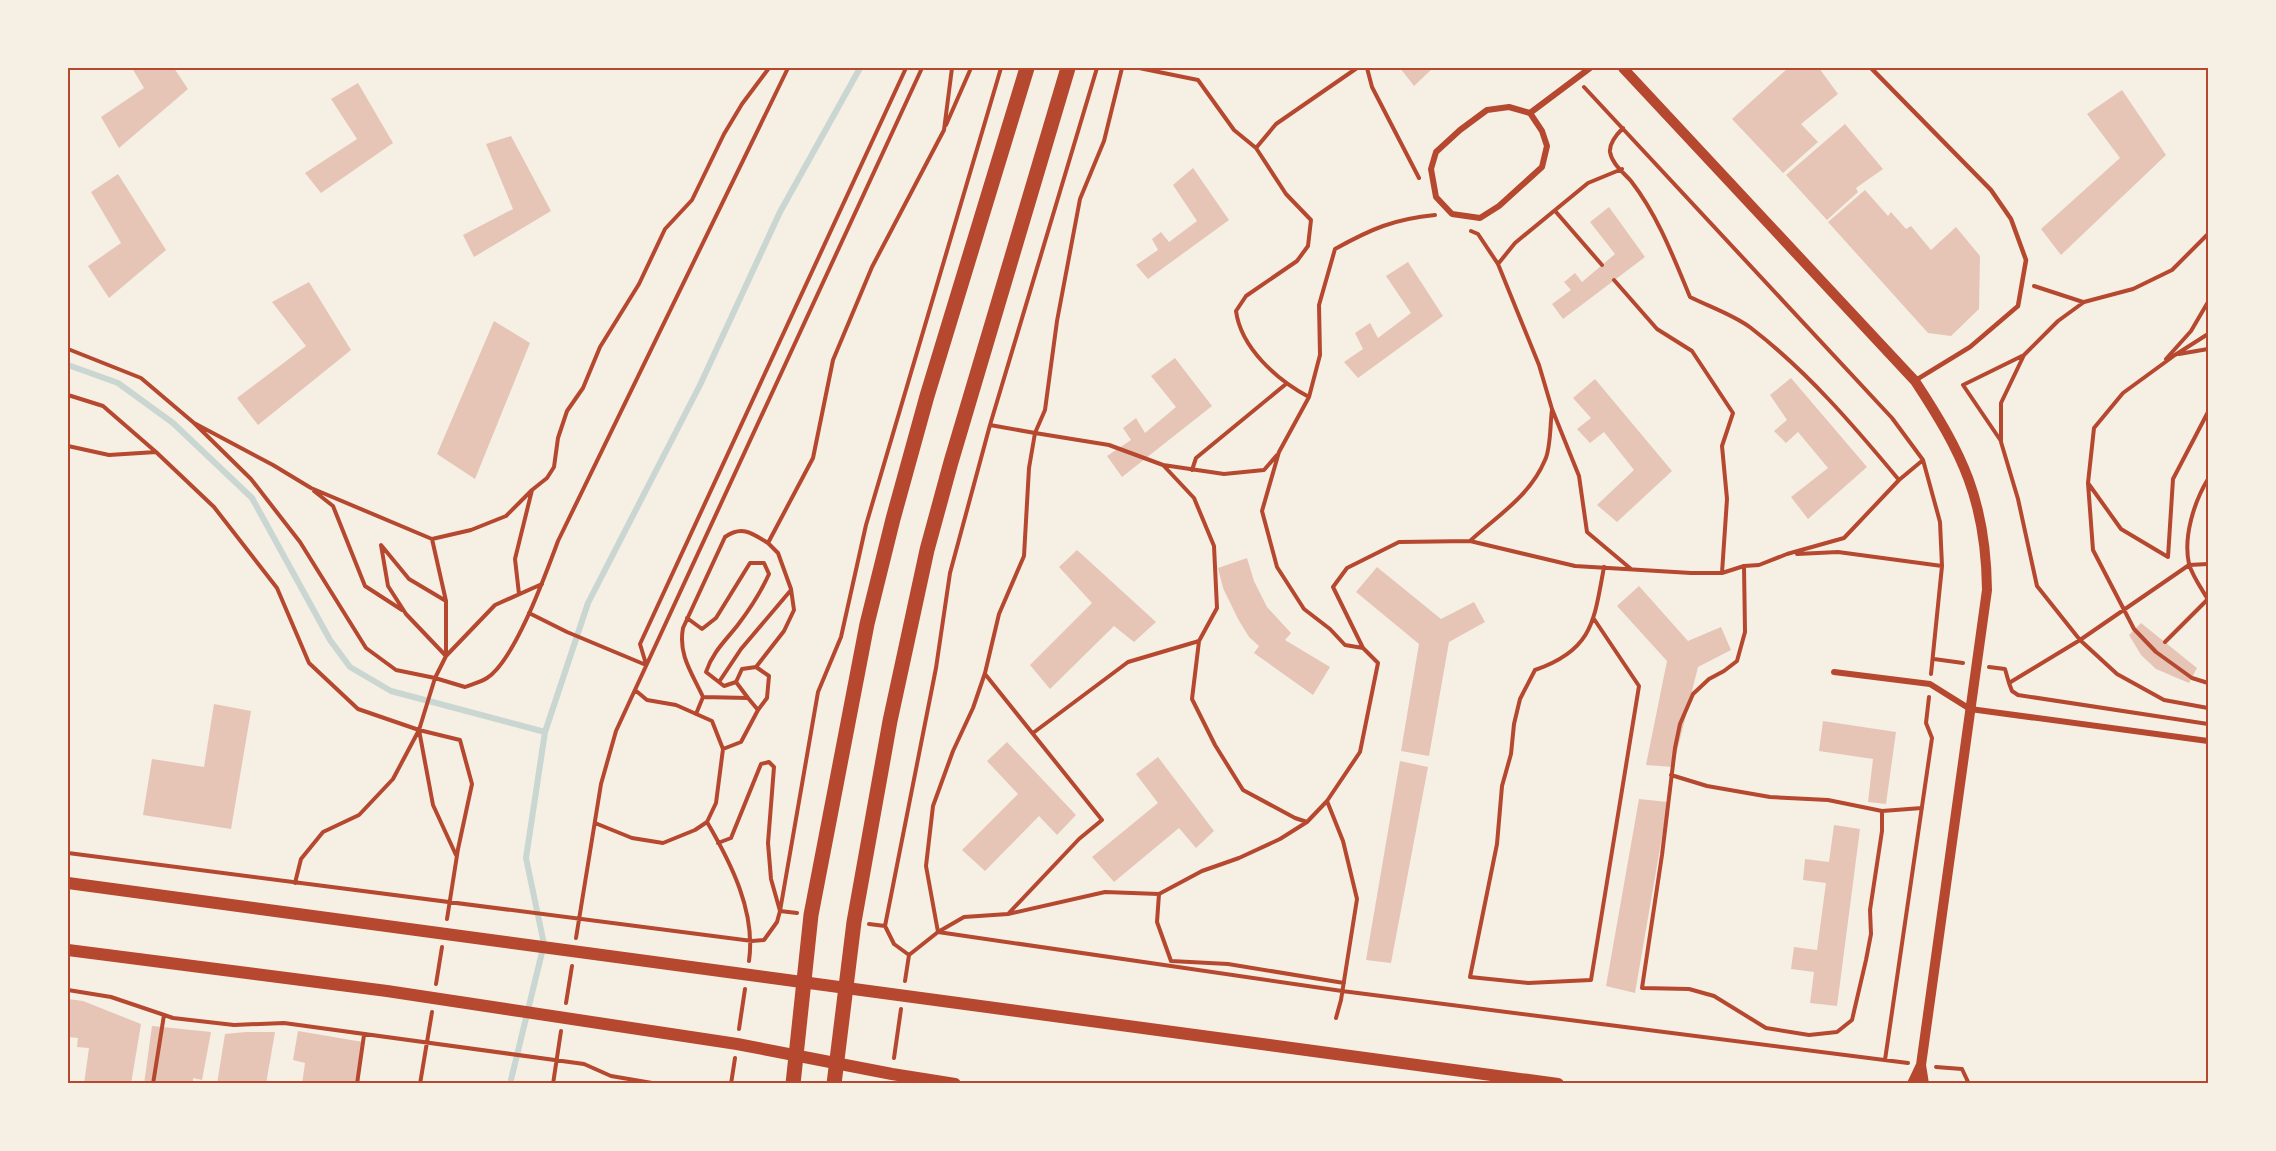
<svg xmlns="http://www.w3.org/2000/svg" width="2276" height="1151" font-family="Overpass,sans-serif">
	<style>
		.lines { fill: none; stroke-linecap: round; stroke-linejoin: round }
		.stream { stroke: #c9d6d2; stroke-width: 6 }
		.building { fill: #e6c5b7 }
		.path { stroke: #b5482f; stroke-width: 4 }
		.service { stroke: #b5482f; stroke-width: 4.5 }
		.minor { stroke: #b5482f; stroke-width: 6 }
		.tertiary { stroke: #b5482f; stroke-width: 10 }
		.secondary { stroke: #b5482f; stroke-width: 12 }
		.primary { stroke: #b5482f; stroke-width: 15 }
		.neatline { fill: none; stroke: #b5482f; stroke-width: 2 }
	</style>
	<rect width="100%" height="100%" fill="#f6efe4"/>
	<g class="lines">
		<!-- stream -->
		<path class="stream" d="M68 365 118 383 173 423 252 498 330 640 350 667 391 691 545 732
			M510 1084 544 944 526 858 545 732 588 603 700 385 780 212 860 68"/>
	</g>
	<!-- building -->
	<path class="building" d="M132 68H174L188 89 119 148 101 117 144 88Z
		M1400 68H1433L1414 86Z
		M1788 68H1819L1838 94 1801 124 1818 142 1783 173 1732 119Z
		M358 83 393 143 321 193 305 173 357 139 331 99Z
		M2122 90 2166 155 2061 255 2041 229 2120 158 2087 114Z
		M1845 124 1883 169 1856 188 1858 192 1827 220 1786 175Z
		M511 136 551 211 474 257 463 235 513 209 486 144Z
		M1193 168 1229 220 1148 279 1136 265 1158 250 1152 239 1161 232 1169 242 1197 221 1173 185Z
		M118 174 166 250 109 298 88 266 121 243 91 192Z
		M1865 190 1888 216 1891 212 1906 229 1911 226 1931 250 1956 227 1980 256 1979 309 1951 336 1928 333 1828 222Z
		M1609 207 1645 257 1563 319 1552 304 1571 290 1564 282 1575 273 1582 282 1615 254 1590 222Z
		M1408 262 1443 316 1358 378 1344 362 1363 349 1355 333 1370 323 1378 338 1411 313 1386 276Z
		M309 282 351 350 258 425 237 398 306 346 272 302Z
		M494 321 530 343 475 479 437 454Z
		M1175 358 1212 406 1122 477 1107 456 1131 440 1123 428 1136 418 1145 433 1176 407 1151 376Z
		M1791 378 1867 467 1808 519 1791 497 1828 468 1798 432 1786 443 1774 431 1787 420 1770 395Z
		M1595 379 1672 471 1617 522 1597 505 1634 470 1604 432 1590 443 1577 429 1591 418 1573 398Z
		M1077 550 1156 622 1134 642 1114 626 1050 689 1030 665 1092 603 1059 567Z
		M1247 558 1254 581 1267 607 1291 633 1285 640 1330 667 1313 695 1254 653 1259 646 1249 637 1238 619 1223 588 1218 568Z
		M1377 567 1441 619 1474 602 1485 622 1449 642 1429 756 1401 751 1419 644 1356 592Z
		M1639 586 1688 641 1721 627 1731 650 1698 667 1673 767 1646 765 1667 661 1617 606Z
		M2141 623 2197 668 2189 683 2156 669 2141 655 2129 635Z
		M214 704 251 711 231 829 143 815 152 759 204 767Z
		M1823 721 1896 732 1886 804 1868 802 1873 759 1819 751Z
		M1007 742 1076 815 1057 835 1039 816 985 871 962 850 1018 794 987 761Z
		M1158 757 1214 831 1196 848 1179 828 1114 882 1092 857 1158 803 1136 774Z
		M1400 761 1428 767 1391 963 1366 960Z
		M1639 799 1668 802 1635 993 1606 986Z
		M1834 825 1860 829 1837 1006 1810 1003 1814 972 1791 969 1794 947 1817 950 1826 883 1803 880 1805 859 1829 862Z
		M68 999 83 1001 141 1024 131 1084H84L89 1048 77 1047 78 1038 68 1037Z
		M152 1026 211 1032 202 1080 193 1078V1084H144Z
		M298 1031 363 1042 356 1084H302L305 1063 293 1060Z
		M246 1032H275L266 1084H217L225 1034Z"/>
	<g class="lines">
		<!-- path -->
		<path class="path" d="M1139 68 1198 80 1234 130 1256 148
			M1367 68 1372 87 1419 178
			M1584 87 1892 418 1923 460 1940 522 1942 566 1931 674
			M946 125 971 68
			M1623 128C1617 134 1609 143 1610 152 1612 164 1623 172 1631 181 1658 216 1673 256 1690 297 1710 307 1734 315 1751 328 1808 372 1854 426 1899 480
			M1556 212 1602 265
			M1471 231 1478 234 1498 264 1539 365 1552 409 1579 476 1587 532 1631 569
			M2208 234 2172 270 2133 289 2084 302 2058 321 2024 355 2001 403V442L2018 499 2037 586 2080 640 2117 674 2164 700 2208 708
			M1498 264 1515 243 1588 183 1622 169
			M1614 280 1657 329 1692 351 1733 413 1722 446 1727 499 1722 573
			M2034 286 2083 302
			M2208 334 2175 355 2123 393 2094 428 2088 483 2093 550 2134 629 2156 652 2192 678 2208 683
			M68 349 141 378 194 423 251 479 300 542 366 648 396 670 435 678 446 656V601L432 539 311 488 273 465 194 423
			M2179 354 2208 349
			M2166 359 2191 331 2208 302
			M68 395 103 406 156 452 109 455 68 446
			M1309 397C1277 380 1241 348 1236 311L1246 296 1297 261 1308 246 1311 220 1286 194 1256 148 1276 124 1357 68
			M990 425 1035 433 1045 410 1057 321 1080 199 1104 141 1122 68
			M2001 441 1963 385 2022 356
			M156 452 214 507 277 588 309 663 358 709 419 730 433 805 456 855
			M1163 465 1224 474 1264 470 1277 455
			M1192 470 1196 458 1286 384
			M2088 483 2121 529 2168 557 2173 479 2208 412
			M532 490 547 478 554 467 558 438 567 411 583 388 600 347 639 284 665 229 692 200 724 134 742 104 769 68
			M314 491 333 506 365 586 402 610
			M432 539 471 530 506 516 532 490 515 559 519 594
			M1470 541C1497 516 1530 496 1545 460 1551 448 1550 423 1552 410
			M1797 554 1838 552 1942 566
			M2207 598C2201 588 2192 575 2189 564 2183 537 2194 502 2208 479
			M446 601 409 579 381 545 388 586 406 614 446 656 495 605 542 584
			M529 613 567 632 646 665
			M687 618 702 629 716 618 750 563H764L769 574C760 594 750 609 737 626 725 641 712 653 706 672L724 686 736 682
			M1594 619 1639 686 1591 980 1528 983 1470 977 1497 844 1502 786 1511 754 1514 724 1520 699 1535 670C1593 650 1594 621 1604 567
			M2165 642 2208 599
			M1363 648 1345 645 1330 629 1304 609 1277 567 1262 511 1279 452 1309 397 1320 355 1319 305 1335 249C1371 229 1394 219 1435 215
			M1934 659 1963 663
			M646 664 640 644 906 68
			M756 667 784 631 794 610 791 589 778 553 768 543
			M1989 667 2005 669 2009 683 2080 640 2189 565 2208 564
			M985 674 1102 820 1079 839 1008 914
			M719 682 741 649 791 590
			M2009 683 2012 691 2018 695 2208 724
			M635 690 647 700 676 705 712 721 723 749 741 742 758 710
			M748 698 736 682 742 669 756 667 769 676 767 698 758 710 748 698 703 697C692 673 678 655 683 628L725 537C742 525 752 533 768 543L813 458 833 360 872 267 944 130 952 68
			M696 714 703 697
			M1033 733 1128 662 1199 641
			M1671 775 1707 786 1770 797 1828 800 1882 811V831L1870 910 1871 934 1866 960 1852 1020 1837 1032 1809 1035 1766 1028 1714 996 1689 989 1642 988 1662 855 1675 748 1680 724 1693 694 1709 679 1724 671 1737 661 1745 632 1744 566
			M1327 801 1343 841 1357 899 1341 1000 1336 1018
			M1882 811 1922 808
			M707 822C731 863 756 912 749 961
			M1307 822 1280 839 1239 858 1202 871 1159 894 1105 892 1008 914 964 917 938 932 926 866 933 806 953 751 973 708 985 673 999 614 1024 556 1029 468 1035 433 1109 445 1163 465 1194 498 1214 546 1217 608 1199 641 1192 699 1215 745 1243 790 1295 818 1307 822 1327 801 1360 752 1378 663 1363 648 1333 587 1347 568 1399 542 1470 541 1575 566 1691 573H1722L1744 566 1759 565 1787 554 1844 538 1899 480 1923 460
			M595 823 632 838 663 843 695 830 707 822 716 803 723 749
			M718 843 731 838 761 764 769 762 774 767 768 843 771 879 780 911 797 913
			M68 853 752 941 764 940 777 922 780 911 818 692 841 637 866 525 1001 68
			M295 883 301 859 323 832 359 815 393 779 419 730
			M1159 894 1157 922 1171 961 1228 964 1344 983
			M447 919 458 849 472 784 460 740 419 730 435 678 465 687C472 684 481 682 487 678 515 660 546 573 558 541L788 68
			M869 924 885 926
			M576 938 601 784 616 731 922 68
			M909 955 894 944 885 926 936 668 950 573 990 425 1097 68
			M905 981 909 955 938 932 1342 991 1908 1063
			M436 984 442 947
			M68 990 111 997 173 1018 234 1025 284 1023 584 1064 611 1076 658 1084
			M566 1003 572 966
			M739 1029 745 989
			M894 1058 901 1009
			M1885 1060 1932 738 1926 723 1929 697
			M1936 1067 1962 1069 1969 1084
			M153 1084 164 1015
			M357 1084 364 1035
			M420 1084 432 1012
			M553 1084 561 1031
			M731 1084 735 1058"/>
		<!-- service -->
		<path class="service" d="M1871 68 1991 190 2011 219 2026 260 2018 306 1970 347 1916 380"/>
		<!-- minor -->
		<path class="minor" d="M1509 107 1530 113 1542 131 1547 146 1542 167 1499 206 1480 218 1452 214 1436 197 1431 169 1436 152 1460 130 1487 110Z
			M1530 113 1590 68
			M1834 672 1930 684 1970 709 2208 741"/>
		<!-- tertiary -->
		<path class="tertiary" d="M1623 68 1915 381C1963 454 1986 501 1987 590L1921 1065 1924 1084
			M1912 1084 1921 1065"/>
		<!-- secondary -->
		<path class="secondary" d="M68 883 1558 1084
			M68 950 387 991 737 1044 892 1074 955 1084"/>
		<!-- primary -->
		<path class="primary" d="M793 1084 811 915 867 624 893 519 927 396 1027 68
			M834 1084 854 922 890 721 927 550 951 462 1068 68"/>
	</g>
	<!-- border -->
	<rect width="2276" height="1151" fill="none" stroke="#f6efe4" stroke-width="138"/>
	<rect x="69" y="69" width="2138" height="1013" class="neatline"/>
</svg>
